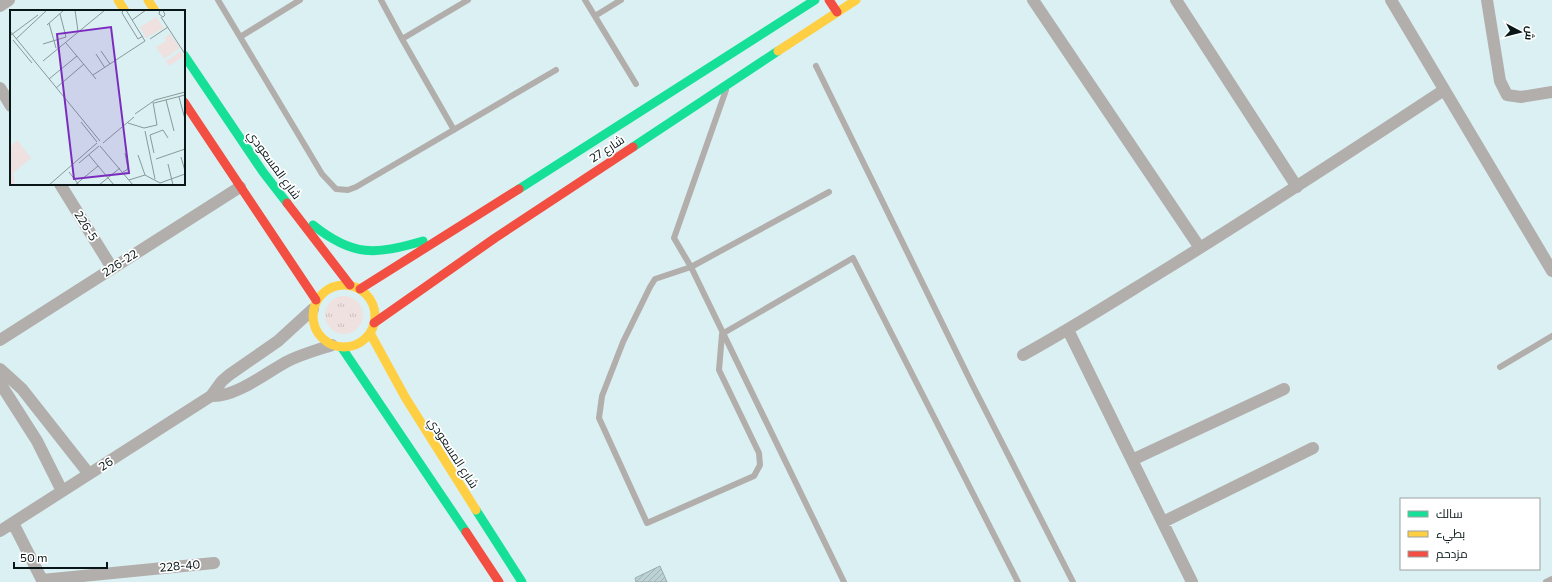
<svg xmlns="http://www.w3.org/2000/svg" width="1552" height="582" font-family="Commissioner,Cairo,sans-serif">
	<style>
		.grass { fill: url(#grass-tufts) }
		.building { fill: url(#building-hatch); stroke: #9bacad }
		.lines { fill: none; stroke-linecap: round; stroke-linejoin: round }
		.lane { stroke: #b2aeac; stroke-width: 6 }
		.street { stroke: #b2aeac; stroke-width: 12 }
		.fast { stroke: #16e098; stroke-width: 9 }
		.slow { stroke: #ffcf43; stroke-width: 9 }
		.jam { stroke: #f24e42; stroke-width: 9 }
		.labels { text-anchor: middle; stroke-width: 3.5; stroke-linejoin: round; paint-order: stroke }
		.street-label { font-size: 12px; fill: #081618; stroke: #fff }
		.inset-road { fill: none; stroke: #87999b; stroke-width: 1 }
		.view { fill: #7b2cbf; fill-opacity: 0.15; stroke: #7b2cbf; stroke-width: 2 }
		.inset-edge { fill: none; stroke: #081618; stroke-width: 2 }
	</style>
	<defs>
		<pattern id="grass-tufts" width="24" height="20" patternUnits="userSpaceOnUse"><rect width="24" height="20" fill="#efe1df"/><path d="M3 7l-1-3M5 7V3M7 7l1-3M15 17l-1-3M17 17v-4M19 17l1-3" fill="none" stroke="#cbc0bf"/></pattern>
		<pattern id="building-hatch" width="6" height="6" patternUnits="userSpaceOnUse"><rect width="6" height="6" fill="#bcd1d3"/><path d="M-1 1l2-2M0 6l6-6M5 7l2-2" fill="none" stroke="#a0b3b4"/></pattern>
	</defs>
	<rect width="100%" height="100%" fill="#dbf0f2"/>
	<!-- grass -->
	<path class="grass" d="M325 315a19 19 0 1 1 38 0a19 19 0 1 1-38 0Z"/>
	<!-- building -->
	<path class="building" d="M660 566 667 582H636L635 578Z"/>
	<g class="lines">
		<!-- lane -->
		<path class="lane" d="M218 0 322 174 336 189 348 190 356 187 556 70
			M381 0 402 39 468 0
			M585 0 636 84
			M595 16 621 0
			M240 37 300 0
			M402 39 454 130
			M816 66 972 384 1073 582
			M726 90 674 238 691 267 844 582
			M829 192 691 267 655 279 650 287 623 342 602 396 599 418 647 523 754 476 760 465 759 453 719 370 722 334 853 258 1018 582
			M1500 367 1552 336
			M1546 582 1552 579"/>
		<!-- street -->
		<path class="street" d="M1033 0 1200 248
			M1176 0 1297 187
			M1391 0 1552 271
			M1487 0 1500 81 1507 95 1521 97 1552 92
			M0 6 9 0
			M0 88 11 106
			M60 184 112 268
			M1068 330 1192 582
			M0 340 240 187
			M1023 355C1074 327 1122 296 1171 266 1263 209 1353 150 1444 90
			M0 369 22 389 89 474
			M0 383 37 441 62 491
			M211 396C235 398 267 372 288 361 302 354 317 350 332 345
			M1132 460 1284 389
			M1163 522 1313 448
			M13 523 42 580 214 563
			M0 531 211 396 222 381 229 375 278 341 313 309"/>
		<!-- fast -->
		<path class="fast" d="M184 55 263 172 287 203
			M633 147 778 51
			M519 189 815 0
			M313 225C353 257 375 255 423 241
			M342 348 466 532
			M476 510 522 582"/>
		<!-- slow -->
		<path class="slow" d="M118 0 125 11
			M148 0 155 11
			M778 51 856 0
			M313 316a31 31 0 1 1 62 0a31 31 0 1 1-62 0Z
			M370 333 405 397 476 510"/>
		<!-- jam -->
		<path class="jam" d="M829 0 837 12
			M184 102 316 300
			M287 203 350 285
			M360 289 519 189
			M374 323 495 238 633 147
			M466 532 499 582"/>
	</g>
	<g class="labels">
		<!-- street labels -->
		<g class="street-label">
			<text transform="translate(607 149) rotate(-33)" y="4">شارع 27</text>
			<text transform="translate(274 165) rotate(54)" y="4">شارع المسعودي</text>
			<text transform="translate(86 226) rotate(58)" y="4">226-5</text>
			<text transform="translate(120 263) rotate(-33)" y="4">226-22</text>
			<text transform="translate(453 453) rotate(57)" y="4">شارع المسعودي</text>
			<text transform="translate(106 464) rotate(-33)" y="4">26</text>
			<text transform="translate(180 566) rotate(-5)" y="4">228-40</text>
		</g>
	</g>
	<!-- overview -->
	<g transform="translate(10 10)">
		<rect width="175" height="175" fill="#dbf0f2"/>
		<path d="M146 7 154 18 136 28 130 17ZM160 24 170 38 154 49 146 37 156 31 155 28ZM171 41 173 47 159 56 156 51ZM7 130 21 148 3 163 5 175H0V145L9 138 0 144V137Z" fill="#efe1df"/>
		<path class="inset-road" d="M65 0 68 21M113 0 112 3 128 29 133 26M150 0 149 4 153 7 155 5 153 0M151 7 175 44M122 10 136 0M39 13 46 38M37 15 54 0M0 21 90 131M1 25 28 5M6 29 37 0M140 29 158 17M3 30 22 53M56 33 86 69M33 34 56 27 50 4M91 41 100 54M86 44 95 58M33 51 95 0M83 65 135 31 116 0M39 69 67 46M46 78 74 54M169 87 175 109M156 90 164 121M144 93 175 85M125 104 145 90 175 82M71 112 87 132M118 113 134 118 147 115 143 92M135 121 145 169M93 133 124 107M90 136 123 175M144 143 140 125 153 120 158 128M79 145 104 175M128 145 135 165M171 147 175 161M146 149 175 139M69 153 89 136M158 154 163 175M59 162 69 175M113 162 118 159 115 143M119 170 135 165 150 173 175 164M39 175 87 133M65 175 88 156M89 175 110 158"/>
		<path class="view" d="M101 17 119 163 64 169 47 24Z"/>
		<rect width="175" height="175" class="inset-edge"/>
	</g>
	<!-- legend -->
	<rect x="1400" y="498" width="140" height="72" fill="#ffffff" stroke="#9ca2a3"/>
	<rect x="1408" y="511" width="20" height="6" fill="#16e098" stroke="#9ca2a3"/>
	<text x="1436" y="518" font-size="12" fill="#081618">سالك</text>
	<rect x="1408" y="531" width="20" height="6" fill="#ffcf43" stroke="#9ca2a3"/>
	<text x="1436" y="538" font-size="12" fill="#081618">بطيء</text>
	<rect x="1408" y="551" width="20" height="6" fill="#f24e42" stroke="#9ca2a3"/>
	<text x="1436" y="558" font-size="12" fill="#081618">مزدحم</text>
	<!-- north arrow -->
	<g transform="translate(1520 32) rotate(97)" stroke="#ffffff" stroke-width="3" paint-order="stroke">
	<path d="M0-3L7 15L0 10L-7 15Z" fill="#081618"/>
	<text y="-6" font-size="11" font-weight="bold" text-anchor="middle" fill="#081618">ش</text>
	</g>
	<!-- scale -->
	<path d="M14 562v6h93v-6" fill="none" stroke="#081618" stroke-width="2"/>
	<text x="20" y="562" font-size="12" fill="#081618" stroke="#ffffff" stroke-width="3" paint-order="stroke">50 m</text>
</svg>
